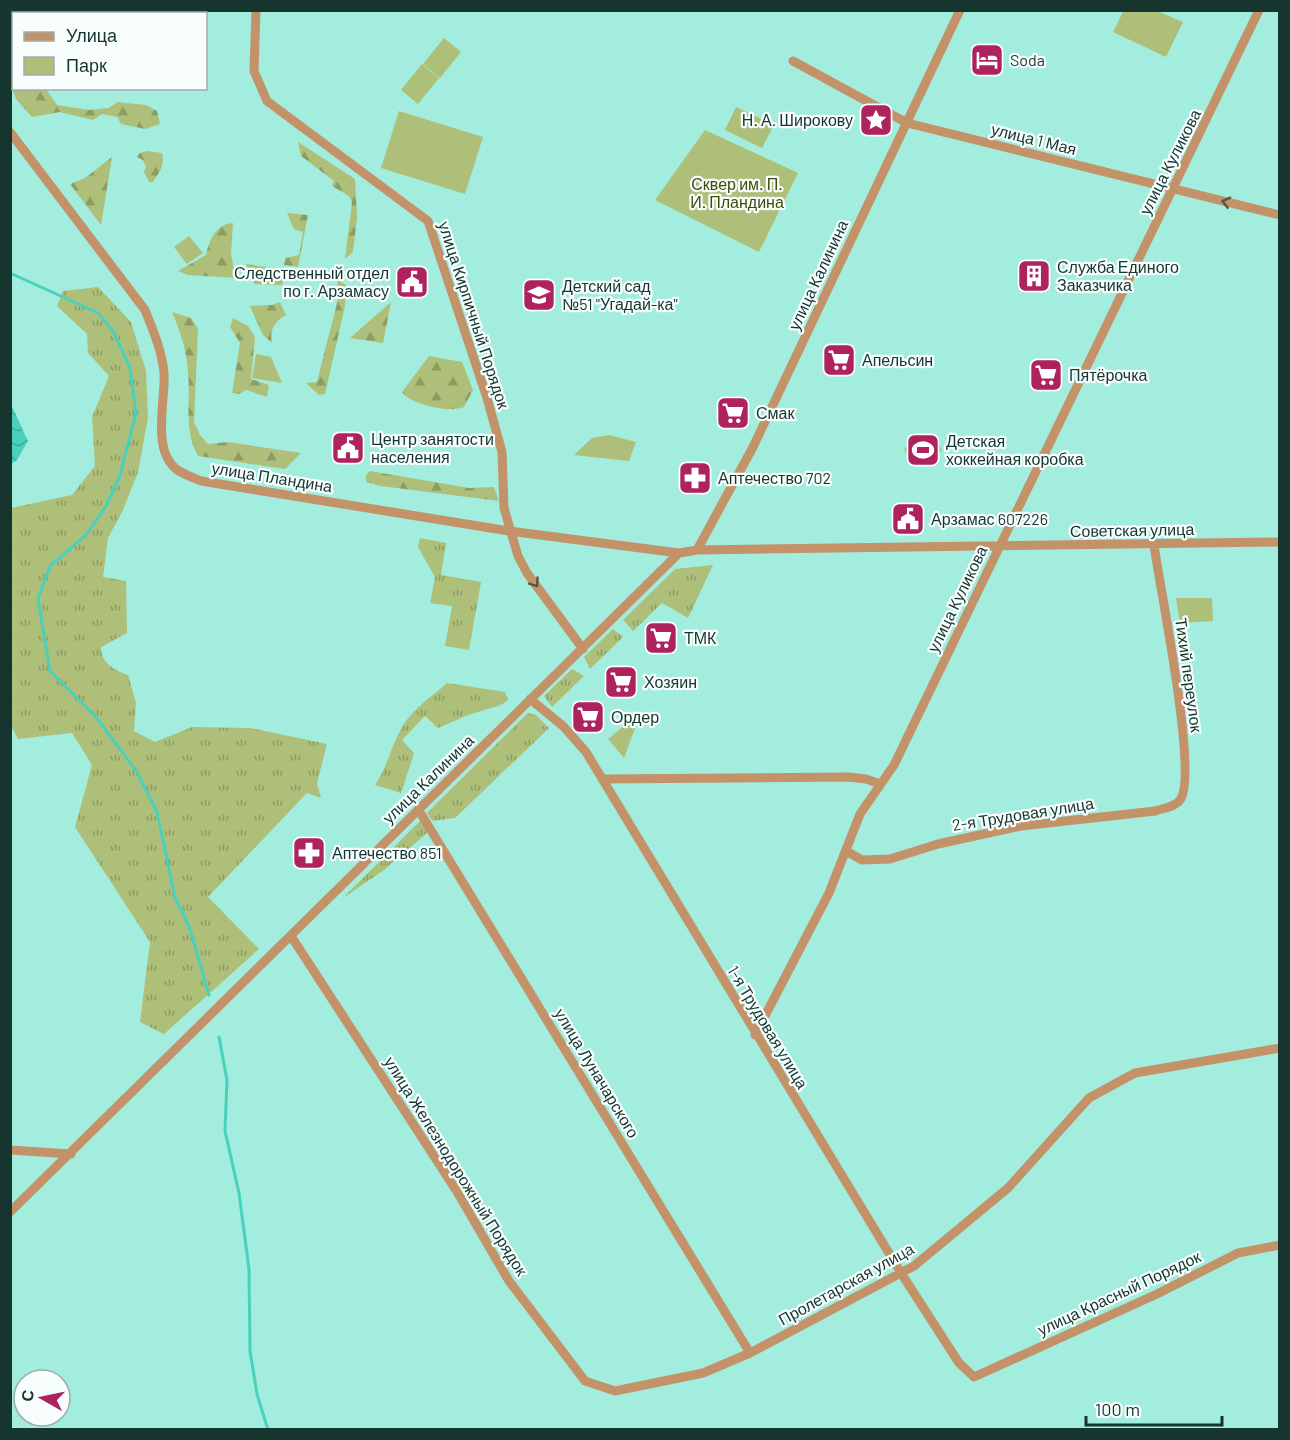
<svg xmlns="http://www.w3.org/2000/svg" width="1290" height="1440" font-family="Barlow,sans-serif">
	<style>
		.grass { fill: url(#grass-tufts) }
		.forest { fill: url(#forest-firs) }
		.green { fill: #adbf79 }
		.water { fill: url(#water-waves) }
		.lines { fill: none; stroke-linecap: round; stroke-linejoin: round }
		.stream { stroke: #4ad1bc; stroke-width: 3 }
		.minor { stroke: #c39269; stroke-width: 9 }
		.oneway { stroke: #535643 }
		.labels { text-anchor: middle; stroke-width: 4.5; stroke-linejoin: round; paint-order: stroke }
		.poi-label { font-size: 16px; fill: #16352f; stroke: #f7fefd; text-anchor: start }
		.street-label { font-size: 16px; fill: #16352f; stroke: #f7fefd }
		.park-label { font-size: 16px; fill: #3f4c06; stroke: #f7fefd }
	</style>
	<defs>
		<pattern id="grass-tufts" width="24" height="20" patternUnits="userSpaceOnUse" patternTransform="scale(1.5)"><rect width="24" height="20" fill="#adbf79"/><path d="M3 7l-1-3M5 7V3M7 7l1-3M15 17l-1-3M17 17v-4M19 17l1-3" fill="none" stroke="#8c9c64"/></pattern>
		<pattern id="forest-firs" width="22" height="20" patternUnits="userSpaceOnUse" patternTransform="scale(1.5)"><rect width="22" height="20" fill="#adbf79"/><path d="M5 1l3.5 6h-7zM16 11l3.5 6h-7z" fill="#8c9c64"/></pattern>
		<pattern id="water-waves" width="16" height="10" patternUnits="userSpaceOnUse" patternTransform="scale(1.5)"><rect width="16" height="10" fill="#4ad1bc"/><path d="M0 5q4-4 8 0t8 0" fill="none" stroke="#3daa99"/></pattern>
	</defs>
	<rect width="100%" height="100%" fill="#a2edde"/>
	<!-- grass -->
	<path class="grass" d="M98 287 131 322 146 371 148 418 138 472 123 510 108 538 103 577 126 581 127 633 101 647C101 663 114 670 128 675L136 703 134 731 155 742 192 727 250 728 327 744 317 783 321 798 307 793 208 897 259 949 164 1034 140 1022 150 942 75 827 92 765 72 733 18 739 11 726V508L72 495 95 466 92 417 109 376 88 353 87 334 57 306 63 291Z
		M420 538 446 543 441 575 481 582 469 650 445 646 452 606 430 603 435 577 418 547Z
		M713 565 688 618 662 603 633 631 623 620 675 569Z
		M613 629 623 637 590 669 584 657Z
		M572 669 584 676 552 707 544 696Z
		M447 683 505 692 508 700 501 705 468 715 438 728 425 716 402 740 414 753 401 793 375 785C388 766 391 745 403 726 412 709 433 696 447 683Z
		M528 713 536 715 549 728 455 818 432 821 427 813Z
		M421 820 428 832 384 870 343 898Z"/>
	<!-- forest -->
	<path class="forest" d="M11 85 14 88 46 89 57 105 89 110 109 108 117 102 146 105 157 111 160 124 145 129 121 124 117 117 102 114 93 120 60 112 32 117 16 99Z
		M298 142 355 179 357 218 353 252 345 259 352 202 349 196 332 186 334 181 301 156Z
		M147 151 162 153C165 166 160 171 153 182H149L144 172 146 167 143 160 137 157 140 153Z
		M112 157 101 225 70 184 85 178Z
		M287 213 308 215 298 267 284 265 285 258 299 255 303 232 294 229Z
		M233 223 231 254 236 278 188 275 178 271 206 255C210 239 215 225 233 223Z
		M246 264 286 270 282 285 254 284Z
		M337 280 346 285 345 306 325 394 319 395 306 383 317 382 339 295Z
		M280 302 286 315C275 321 269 330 272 343L263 335 250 306 272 305Z
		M391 302 383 343 350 338Z
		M172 312 191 318 198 329 194 422 200 435 208 444 228 442 301 453 285 469 198 456C183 429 191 402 188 372 187 351 180 331 172 312Z
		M233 318 248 326 255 337 251 379 269 385 267 397 246 390 239 394 232 393 240 343 230 327Z
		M429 356 462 362 473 390 464 407C448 413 412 405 402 392Z
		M370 471 469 488 494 487 499 501 381 486 366 482V475Z"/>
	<!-- green -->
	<path class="green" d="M1124 10 1157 11 1183 22 1166 57 1113 32Z
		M444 38 461 52 440 78 423 64Z
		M422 64 439 78 418 104 401 90Z
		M736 107 774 125 762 148 725 130Z
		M399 111 483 137 465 194 381 168Z
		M705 130 798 173 759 252 655 200Z
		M189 236 203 253 187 264 174 247Z
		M256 354 271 357 282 383 252 378Z
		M609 435 636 442 629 461 574 455 592 438Z
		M937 437 942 451 909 462 904 448Z
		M1176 598H1212L1213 621 1180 623Z
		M641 712 624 758 608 739Z"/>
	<!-- water -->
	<path class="water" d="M10 402 28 441 17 460 11 464Z"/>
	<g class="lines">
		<!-- stream -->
		<path class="stream" d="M10 273 98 313 113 331 130 368 136 414 119 478 106 506 86 535 50 566 38 599 50 671 96 717 137 772 157 812 175 897 190 929 209 995
			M219 1037 227 1080 225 1131 239 1193 249 1269 250 1351 257 1394 268 1430"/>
		<!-- minor -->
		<path class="minor" d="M256 10 254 71 267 101 428 221 487 398 502 452 504 508 518 556 527 573 583 649
			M793 61 907 123 1280 215
			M10 132 145 310C153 330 162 351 164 373 166 401 150 452 179 471 186 475 194 478 201 481L509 531 679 553 697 550 1280 542
			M697 550 753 447 960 10
			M530 699 563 726 586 752 901 1273 959 1363 974 1377 1157 1294 1238 1253 1280 1245
			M602 779 848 777 866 779 880 784
			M418 809 750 1353
			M846 851 862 860 890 859 938 844 1021 826 1155 811C1164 808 1175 807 1180 800 1199 776 1159 584 1154 545
			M291 936 456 1190 509 1281 585 1381 615 1391 703 1373 750 1353 914 1266 1008 1188 1089 1098 1135 1073 1280 1048
			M755 1035 829 893 860 814 894 765 1259 10
			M10 1150 71 1154
			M10 1212 679 553"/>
	</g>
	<!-- one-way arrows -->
	<defs><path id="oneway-chevron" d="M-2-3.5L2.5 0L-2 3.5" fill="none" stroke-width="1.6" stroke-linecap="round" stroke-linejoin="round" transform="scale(1.5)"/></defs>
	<g class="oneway">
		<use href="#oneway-chevron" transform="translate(1226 202) rotate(-166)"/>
		<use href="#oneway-chevron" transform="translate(535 583) rotate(54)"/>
	</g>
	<!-- icons -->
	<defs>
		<symbol id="hotel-square" viewBox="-11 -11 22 22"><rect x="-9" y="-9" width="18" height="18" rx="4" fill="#ae225e" stroke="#f7fefd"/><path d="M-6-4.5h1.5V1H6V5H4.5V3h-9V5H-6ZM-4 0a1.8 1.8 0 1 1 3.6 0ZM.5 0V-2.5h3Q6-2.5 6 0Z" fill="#fff"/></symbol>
		<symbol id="sight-square" viewBox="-11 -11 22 22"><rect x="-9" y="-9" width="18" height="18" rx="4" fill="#ae225e" stroke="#f7fefd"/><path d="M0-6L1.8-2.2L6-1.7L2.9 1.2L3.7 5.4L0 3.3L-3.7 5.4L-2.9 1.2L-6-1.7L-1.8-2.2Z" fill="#fff"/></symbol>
		<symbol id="building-square" viewBox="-11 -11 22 22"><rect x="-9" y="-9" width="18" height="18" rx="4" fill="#ae225e" stroke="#f7fefd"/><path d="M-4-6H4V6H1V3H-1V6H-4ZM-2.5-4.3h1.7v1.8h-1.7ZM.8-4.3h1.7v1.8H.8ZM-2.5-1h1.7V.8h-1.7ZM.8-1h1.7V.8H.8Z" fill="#fff"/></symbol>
		<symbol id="civic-square" viewBox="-11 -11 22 22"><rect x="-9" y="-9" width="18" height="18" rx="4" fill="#ae225e" stroke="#f7fefd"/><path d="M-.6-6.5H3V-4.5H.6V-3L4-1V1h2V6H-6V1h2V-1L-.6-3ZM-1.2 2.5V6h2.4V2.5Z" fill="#fff"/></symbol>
		<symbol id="school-square" viewBox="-11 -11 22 22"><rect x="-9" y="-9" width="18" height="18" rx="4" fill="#ae225e" stroke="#f7fefd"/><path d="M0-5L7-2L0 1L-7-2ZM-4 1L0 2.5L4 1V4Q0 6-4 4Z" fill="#fff"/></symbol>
		<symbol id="supermarket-square" viewBox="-11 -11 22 22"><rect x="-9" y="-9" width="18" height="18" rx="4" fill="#ae225e" stroke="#f7fefd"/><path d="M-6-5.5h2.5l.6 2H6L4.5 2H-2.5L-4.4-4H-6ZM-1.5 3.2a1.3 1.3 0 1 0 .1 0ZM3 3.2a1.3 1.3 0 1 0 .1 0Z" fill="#fff"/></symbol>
		<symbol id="stadium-square" viewBox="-11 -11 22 22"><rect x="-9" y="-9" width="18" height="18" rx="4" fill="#ae225e" stroke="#f7fefd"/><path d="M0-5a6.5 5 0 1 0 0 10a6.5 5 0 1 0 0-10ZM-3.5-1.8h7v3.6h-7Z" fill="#fff"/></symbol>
		<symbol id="pharmacy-square" viewBox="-11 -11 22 22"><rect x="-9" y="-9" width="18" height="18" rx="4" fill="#ae225e" stroke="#f7fefd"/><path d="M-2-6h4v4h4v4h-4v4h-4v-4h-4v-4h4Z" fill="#fff"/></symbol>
	</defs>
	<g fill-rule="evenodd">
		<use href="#hotel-square" x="968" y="41" width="38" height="38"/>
		<use href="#sight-square" x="857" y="101" width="38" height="38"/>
		<use href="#building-square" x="1015" y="257" width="38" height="38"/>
		<use href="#civic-square" x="393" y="263" width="38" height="38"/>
		<use href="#school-square" x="520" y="276" width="38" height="38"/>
		<use href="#supermarket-square" x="820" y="341" width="38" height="38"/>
		<use href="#supermarket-square" x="1027" y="356" width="38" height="38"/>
		<use href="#supermarket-square" x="714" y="394" width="38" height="38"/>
		<use href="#civic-square" x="329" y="429" width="38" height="38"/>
		<use href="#stadium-square" x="904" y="431" width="38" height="38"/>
		<use href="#pharmacy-square" x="676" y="459" width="38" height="38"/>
		<use href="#civic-square" x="889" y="500" width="38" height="38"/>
		<use href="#supermarket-square" x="642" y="619" width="38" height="38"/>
		<use href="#supermarket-square" x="602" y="663" width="38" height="38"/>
		<use href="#supermarket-square" x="569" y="698" width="38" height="38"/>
		<use href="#pharmacy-square" x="290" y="834" width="38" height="38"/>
	</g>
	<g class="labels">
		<!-- poi labels -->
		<g class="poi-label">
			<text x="1010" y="66">Soda</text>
			<text x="853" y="126" text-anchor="end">Н. А. Широкову</text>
			<text x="1057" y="273">Служба Единого<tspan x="1057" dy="18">Заказчика</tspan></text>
			<text x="389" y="279" text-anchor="end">Следственный отдел<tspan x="389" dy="18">по г. Арзамасу</tspan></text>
			<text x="562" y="292">Детский сад<tspan x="562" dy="18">№51 "Угадай-ка"</tspan></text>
			<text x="862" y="366">Апельсин</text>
			<text x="1069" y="381">Пятёрочка</text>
			<text x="756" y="419">Смак</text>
			<text x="371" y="445">Центр занятости<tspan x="371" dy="18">населения</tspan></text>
			<text x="946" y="447">Детская<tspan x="946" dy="18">хоккейная коробка</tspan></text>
			<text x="718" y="484">Аптечество 702</text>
			<text x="931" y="525">Арзамас 607226</text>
			<text x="684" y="644">ТМК</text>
			<text x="644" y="688">Хозяин</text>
			<text x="611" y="723">Ордер</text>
			<text x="332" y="859">Аптечество 851</text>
		</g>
		<!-- street labels -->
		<g class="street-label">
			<text transform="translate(1034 139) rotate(14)" y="6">улица 1 Мая</text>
			<text transform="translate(1170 162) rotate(-63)" y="6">улица Куликова</text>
			<text transform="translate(818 275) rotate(-65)" y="6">улица Калинина</text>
			<text transform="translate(474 315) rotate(72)" y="6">улица Кирпичный Порядок</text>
			<text transform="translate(272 477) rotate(9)" y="6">улица Пландина</text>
			<text transform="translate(1132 530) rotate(-1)" y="6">Советская улица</text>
			<text transform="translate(957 599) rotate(-64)" y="6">улица Куликова</text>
			<text transform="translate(1189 675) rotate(82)" y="6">Тихий переулок</text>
			<text transform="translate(428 779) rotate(-44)" y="6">улица Калинина</text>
			<text transform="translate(1023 814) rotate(-9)" y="6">2-я Трудовая улица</text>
			<text transform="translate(768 1027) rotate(59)" y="6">1-я Трудовая улица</text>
			<text transform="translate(597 1073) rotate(59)" y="6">улица Луначарского</text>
			<text transform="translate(456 1166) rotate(58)" y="6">улица Железнодорожный Порядок</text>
			<text transform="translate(846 1284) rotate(-29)" y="6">Пролетарская улица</text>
			<text transform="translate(1119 1293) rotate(-25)" y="6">улица Красный Порядок</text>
		</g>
		<!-- park labels -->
		<g class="park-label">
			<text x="737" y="190">Сквер им. П.<tspan x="737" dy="18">И. Пландина</tspan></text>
		</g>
	</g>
	<!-- border -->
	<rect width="1290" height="1440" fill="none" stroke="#16352f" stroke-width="24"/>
	<!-- legend -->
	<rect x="12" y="12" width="195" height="78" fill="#f7fefd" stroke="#9daeab" stroke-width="1.5"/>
	<rect x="24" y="32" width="30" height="9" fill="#c39269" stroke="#9daeab" stroke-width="1.5"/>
	<text x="66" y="42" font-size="18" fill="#16352f">Улица</text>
	<rect x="24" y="57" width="30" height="18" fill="#adbf79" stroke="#9daeab" stroke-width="1.5"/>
	<text x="66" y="72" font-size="18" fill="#16352f">Парк</text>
	<!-- north arrow -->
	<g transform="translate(42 1398) rotate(279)"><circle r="28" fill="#f7fefd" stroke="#9daeab" stroke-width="1.5"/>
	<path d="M0-4.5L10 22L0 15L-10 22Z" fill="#ae225e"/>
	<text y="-9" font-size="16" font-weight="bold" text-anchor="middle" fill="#16352f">С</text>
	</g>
	<!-- scale -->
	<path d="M1086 1416v9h136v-9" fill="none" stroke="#16352f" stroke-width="3"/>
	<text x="1095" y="1416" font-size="18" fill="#16352f" stroke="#f7fefd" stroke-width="4.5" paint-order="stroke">100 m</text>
</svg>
